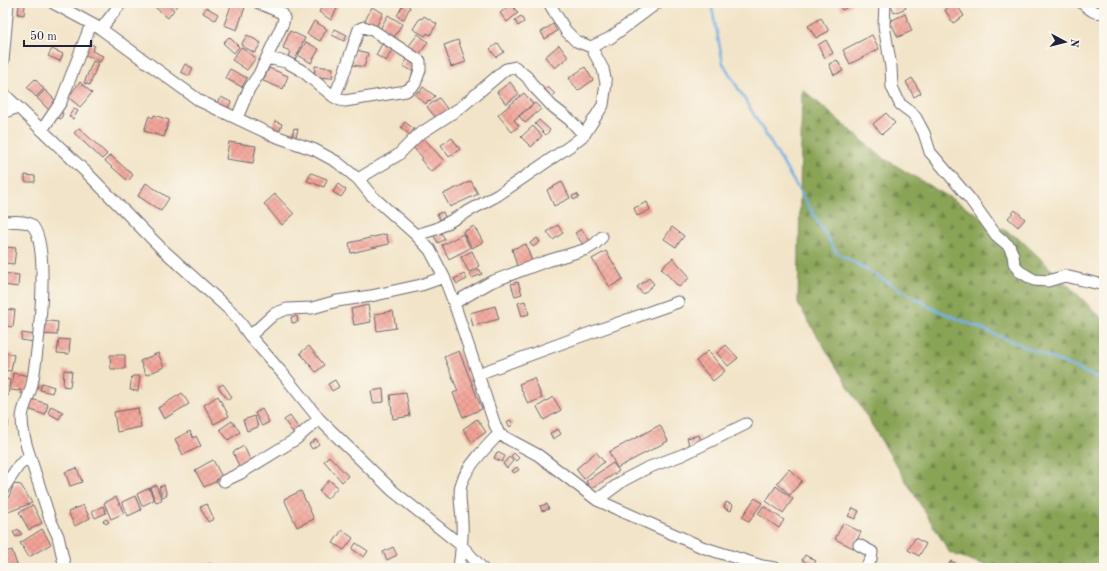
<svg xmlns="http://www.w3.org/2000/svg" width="1107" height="571" font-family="'Old Standard TT',serif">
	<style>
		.forest { fill: url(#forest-firs); stroke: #566348 }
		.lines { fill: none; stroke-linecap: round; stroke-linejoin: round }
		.stream { stroke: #74b1e6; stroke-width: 2.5 }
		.building { fill: url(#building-cross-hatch) }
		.minor-casing { stroke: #6b666c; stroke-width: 13 }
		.minor { stroke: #fff; stroke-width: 11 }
	</style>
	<defs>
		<pattern id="forest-firs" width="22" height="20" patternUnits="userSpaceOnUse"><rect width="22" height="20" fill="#8aa456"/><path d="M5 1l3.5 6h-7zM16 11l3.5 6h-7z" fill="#708548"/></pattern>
		<pattern id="building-cross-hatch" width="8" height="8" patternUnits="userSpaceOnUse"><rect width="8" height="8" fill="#f2a397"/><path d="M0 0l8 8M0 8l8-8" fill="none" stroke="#cf8c83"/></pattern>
	</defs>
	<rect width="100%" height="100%" fill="#fbf7ec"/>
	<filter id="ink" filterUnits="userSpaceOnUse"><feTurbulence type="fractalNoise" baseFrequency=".025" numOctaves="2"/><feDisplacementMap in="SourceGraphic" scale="8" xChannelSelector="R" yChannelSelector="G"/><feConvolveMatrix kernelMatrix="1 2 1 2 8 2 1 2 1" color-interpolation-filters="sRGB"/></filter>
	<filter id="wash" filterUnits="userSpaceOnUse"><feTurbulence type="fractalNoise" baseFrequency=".012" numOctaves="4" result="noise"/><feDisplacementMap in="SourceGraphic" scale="16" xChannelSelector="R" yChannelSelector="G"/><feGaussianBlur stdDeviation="0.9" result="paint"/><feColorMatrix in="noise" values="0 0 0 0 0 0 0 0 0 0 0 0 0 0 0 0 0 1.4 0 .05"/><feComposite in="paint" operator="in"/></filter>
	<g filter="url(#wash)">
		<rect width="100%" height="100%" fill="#f2e4c8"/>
		<!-- forest -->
		<path class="forest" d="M802 89 883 158 1021 240 1104 320V568H994L950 553 798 304Z"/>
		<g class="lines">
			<!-- stream -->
			<path class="stream" d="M711 3 723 63 836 252 934 309 1076 368 1104 381"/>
		</g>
		<g id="blocks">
			<!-- building -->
			<path class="building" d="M150 3H166L174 10 168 18Z
				M170 3H180L176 8Z
				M232 3 245 7 237 30 224 25Z
				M277 3H286L284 7Z
				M324 3H340L331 20 319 12Z
				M404 3 410 7 404 19 397 16Z
				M842 3H851L852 5 842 10 839 5Z
				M890 3H904L906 8 894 13Z
				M954 3H956L964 16 953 23 945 10Z
				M511 4 518 13 507 22 500 13Z
				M19 5H25L24 15 18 14Z
				M206 7 218 14 215 20 203 13Z
				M372 7 383 13 376 27 365 21Z
				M905 14 912 31 898 37 890 21Z
				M388 15 402 24 393 39 379 31Z
				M424 16 437 24 430 35 427 33 425 36 413 29 420 18 422 19Z
				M521 16 524 22 518 26 515 20Z
				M821 18 829 31 816 38 808 26Z
				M314 21 327 29 320 41 307 34Z
				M553 24 557 31 545 39 541 32Z
				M335 29 347 35 344 41 332 35Z
				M290 31 305 38 295 60 288 57 290 51 283 48Z
				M418 34 428 42 419 55 408 47Z
				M247 35 261 43 255 53 241 45Z
				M872 35 879 49 850 64 843 50Z
				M229 37 239 47 234 53 223 43Z
				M458 40 466 62 451 67 444 45Z
				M826 40 833 53 825 58 818 45Z
				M306 42 319 49 311 63 298 55Z
				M89 43 95 46 92 51 103 56 100 62 84 54Z
				M498 43 504 52 496 57 490 49Z
				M382 44 392 50 386 61 376 55Z
				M559 45 568 57 555 68 545 57Z
				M241 47 256 58 247 70 232 60Z
				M52 49 63 54 60 61 48 56Z
				M356 50 368 53 364 67 353 65Z
				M407 59 418 65 414 72 403 66Z
				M837 60 843 71 834 75 829 64Z
				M93 61 98 63 90 85 84 83Z
				M185 64 193 68 189 76 181 72Z
				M315 66 333 68 332 78 314 77Z
				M585 67 593 80 578 91 569 78Z
				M269 68 288 76 283 89 263 81Z
				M230 69 247 78 242 87 225 78Z
				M912 78 921 93 914 97 906 82Z
				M35 79 44 89 36 97 27 87Z
				M80 82 92 93 80 107 68 97Z
				M510 82 519 94 506 104 497 92Z
				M423 87 435 96 430 102 428 100 426 104 415 95 418 91 420 92Z
				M548 87 555 94 549 99 543 92Z
				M45 90 58 103 50 111 37 98Z
				M524 93 533 104 514 120 519 126 512 132 498 115Z
				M221 97 231 102 227 110 216 104Z
				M439 98 448 110 437 119 427 107Z
				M535 103 541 109 525 123 519 116Z
				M74 108 78 111 73 119 69 116Z
				M58 111 63 113 61 119 56 117Z
				M886 113 895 123 882 134 873 124Z
				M154 115 169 120 164 137 144 131 149 116 153 118Z
				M539 120 550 130 546 135 535 124Z
				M275 121 282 124 279 133 272 131Z
				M405 122 414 129 410 135 401 128Z
				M533 126 542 136 531 147 521 137Z
				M79 128 107 154 102 159 74 133Z
				M294 128 298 129 296 137 292 136Z
				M423 137 444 161 431 172 421 160 423 158 412 146Z
				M452 138 460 149 449 157 441 145Z
				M229 142 256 146 253 163 226 159Z
				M110 155 133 175 128 181 105 161Z
				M311 173 327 179 324 187 307 181Z
				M25 175 35 176V182H25Z
				M471 181 478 194 450 207 443 194Z
				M562 182 570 198 554 206 547 190Z
				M146 183 169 198 161 211 138 196Z
				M338 184 346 190 341 197 333 192Z
				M275 194 294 214 282 225 264 204Z
				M577 194 579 197 574 200 572 196Z
				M647 202 650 210 637 216 634 208Z
				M1015 210 1025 219 1018 227 1008 218Z
				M443 212 445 217 440 220 437 214Z
				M558 225 563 233 553 240 547 232Z
				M474 226 483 242 472 248 463 232Z
				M672 227 684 236 676 247 664 239Z
				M581 229 590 241 584 246 575 233Z
				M441 233 445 239 438 243 434 236Z
				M386 234 389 244 351 253 349 243Z
				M463 234 470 248 449 259 442 245Z
				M537 238 540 242 533 247 530 243Z
				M526 244 532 262 517 266 512 249Z
				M6 247 16 248 14 264 4 263Z
				M472 251 479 266 469 272 461 257Z
				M606 251 623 279 610 287 592 259Z
				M673 258 690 277 679 287 661 268Z
				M479 269 482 274 472 278 470 273Z
				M3 273 19 275 18 287 3 285Z
				M464 274 467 279 457 284 454 279Z
				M649 278 654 284 643 294 637 287Z
				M518 282 522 294 515 296 511 284Z
				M525 301 529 314 522 316 518 303Z
				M368 305 371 322 354 325 351 309Z
				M495 306 499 319 473 326 470 313Z
				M3 309 15 310 13 327 3 326Z
				M393 311 396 328 377 331 375 314Z
				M297 316 298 322 292 323 291 317Z
				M41 320 58 322 57 335 40 334Z
				M3 329H6L4 340H3Z
				M22 333 35 335 34 342 21 340Z
				M59 339 70 340 69 354 57 353Z
				M726 345 738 358 728 366 717 353Z
				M309 346 324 365 316 372 300 353Z
				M459 351 482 409 463 417 453 393 458 391 444 357Z
				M708 351 725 371 713 381 696 361Z
				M3 352 14 355 11 371 3 370Z
				M158 353 164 367 146 375 140 361Z
				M110 355H125V369H111Z
				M64 370 72 371 70 387 63 386Z
				M13 373 30 376 27 394 20 393 21 390H18V391L11 390Z
				M132 376H140L138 391 130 390Z
				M3 378 10 380 8 396 3 395Z
				M534 378 542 398 528 404 519 384Z
				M335 380 339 387 332 391 328 384Z
				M42 383 54 387 52 393 40 390Z
				M223 384 232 397 228 400 218 387Z
				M383 389 384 402 373 403 371 391Z
				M182 393 189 404 164 419 158 408Z
				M406 393 410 416 393 419 390 395Z
				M218 396 229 416 214 424 204 405Z
				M553 397 561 410 544 420 537 407Z
				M31 399 48 404 45 415 28 409Z
				M51 406 63 412 59 419 48 413Z
				M138 408 141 427 117 432 114 412Z
				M262 409 269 422 262 426 255 413Z
				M255 416 258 427 247 431 243 420Z
				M290 416 300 430 294 434 284 420Z
				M477 419 486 432 472 442 463 429Z
				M3 420H8V428H3Z
				M510 420 513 424 510 427 507 422Z
				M232 421 240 432 228 440 220 429Z
				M660 425 668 441 617 468 609 452Z
				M558 429 561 434 553 439 550 433Z
				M190 431 193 438 196 436 201 446 183 455 175 439Z
				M699 435 702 444 690 448 687 438Z
				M316 439 319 444 312 449 309 444Z
				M244 446 252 464 240 469 233 452Z
				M497 452 505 456 502 462 494 458Z
				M596 452 604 462 584 479 576 469Z
				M514 453 519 458 516 461 511 456Z
				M329 456 348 476 342 482 324 461Z
				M509 457 513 461 507 468 503 464Z
				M213 460 222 477 216 480 217 481 204 487 195 470Z
				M613 463 619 471 591 489 586 481Z
				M517 467 519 470 514 473 512 471Z
				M77 468 82 482 70 486 65 472Z
				M789 469 802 481 790 495 777 483Z
				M329 480 338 487 327 499 319 491Z
				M14 484 21 485 32 503 11 511 6 512V504Z
				M156 485 162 500 156 502 150 488Z
				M164 485 167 495 162 497 159 487Z
				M776 486 793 499 783 513 766 501Z
				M149 488 154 500 142 506 137 494Z
				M301 491 314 519 297 527 284 499Z
				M135 496 141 510 128 516 122 502Z
				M116 497 124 513 111 519 104 503Z
				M755 498 762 503 749 522 742 517Z
				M726 502 733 505 731 511 724 508Z
				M207 504 214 519 208 522 200 507Z
				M547 504 549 509 542 511 540 506Z
				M33 505 42 523 29 530 19 512Z
				M83 505 90 518 75 526 68 512Z
				M103 506 106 513 95 518 92 511Z
				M763 506 784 520 779 528 758 514Z
				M853 508 859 511 855 519 848 516Z
				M106 519 109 522 106 524 103 521Z
				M843 523 861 532 853 548 835 539Z
				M18 529 22 534 16 537 13 532Z
				M42 529 51 544 29 557 20 543Z
				M342 530 353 538 344 550 333 543Z
				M915 538 926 544 919 556 908 550Z
				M356 543 368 551 364 557 352 549Z
				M393 547 397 555 387 560 383 552Z
				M12 550 18 568H3V553Z
				M805 555 816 561 812 566 802 560Z
				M951 561 958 565 956 568H947Z
				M210 563 213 568H204Z"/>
		</g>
	</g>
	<g filter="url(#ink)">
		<use href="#blocks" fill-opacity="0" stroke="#6b666c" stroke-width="1"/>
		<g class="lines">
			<defs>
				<path id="minor" d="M53 3 101 29 200 101 272 135 315 150 337 162 358 179 371 195 416 235 430 250 444 277 454 303 495 425 499 434 538 455 597 500 702 547 762 566 775 568
					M549 3 566 31 576 41 591 47
					M885 3 884 26 891 67 892 87 900 104 912 113 916 118 924 133 930 152 970 199 996 235 1009 246 1013 255 1014 263 1019 271 1034 280 1048 281 1065 276 1104 285
					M1082 3C1089 8 1095 16 1104 11
					M101 29 121 3
					M267 58 286 62 301 70 334 97 343 76 359 29 364 27 374 31 420 61V70L415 84 406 91 345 101 340 100 334 97
					M3 61 8 3
					M3 93 89 175 161 248 234 314 250 336 283 374 319 419 393 491 462 546 482 568
					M3 113 18 107
					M237 118 249 89 259 74 283 23 284 18 282 13 259 3
					M42 130 61 102 91 24
					M358 179 398 155 418 135 460 108 506 69 515 67 527 77 534 87 552 106 570 120 584 135
					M3 222C11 222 22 220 30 224 53 236 37 359 32 384 30 396 22 407 22 419 22 432 26 445 30 457L19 465 3 489
					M416 235 436 229 498 195 570 146 584 135 603 105 606 83 603 69 591 47 610 38 657 3
					M454 303 491 282 544 262 587 249 595 244 602 237
					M250 336 274 314 287 309 312 308 337 301 371 296 421 285 444 277
					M478 374 576 338 678 302
					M30 457 50 519 58 536 65 568
					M224 481 241 473 296 439 319 419
					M597 500 624 480 647 468 682 455 746 424
					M859 545 872 552 871 559 866 568
					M459 568C461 553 463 537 462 522 462 510 458 497 461 485 465 468 487 446 499 434"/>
			</defs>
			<!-- minor casing -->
			<use href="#minor" class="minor-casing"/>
			<!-- minor -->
			<use href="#minor" class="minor"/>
		</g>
	</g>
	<!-- margin -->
	<rect width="1107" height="571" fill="none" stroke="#fbf7ec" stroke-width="16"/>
	<!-- north arrow -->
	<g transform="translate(1065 42) rotate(97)" stroke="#fbf7ec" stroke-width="3" paint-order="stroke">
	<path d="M0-3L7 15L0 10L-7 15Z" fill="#22223b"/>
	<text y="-6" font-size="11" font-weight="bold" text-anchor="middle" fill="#22223b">N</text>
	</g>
	<!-- scale -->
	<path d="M24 40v6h67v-6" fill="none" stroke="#22223b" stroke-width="2"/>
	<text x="30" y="40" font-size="12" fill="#22223b" stroke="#fbf7ec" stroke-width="3" paint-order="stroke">50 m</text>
</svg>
